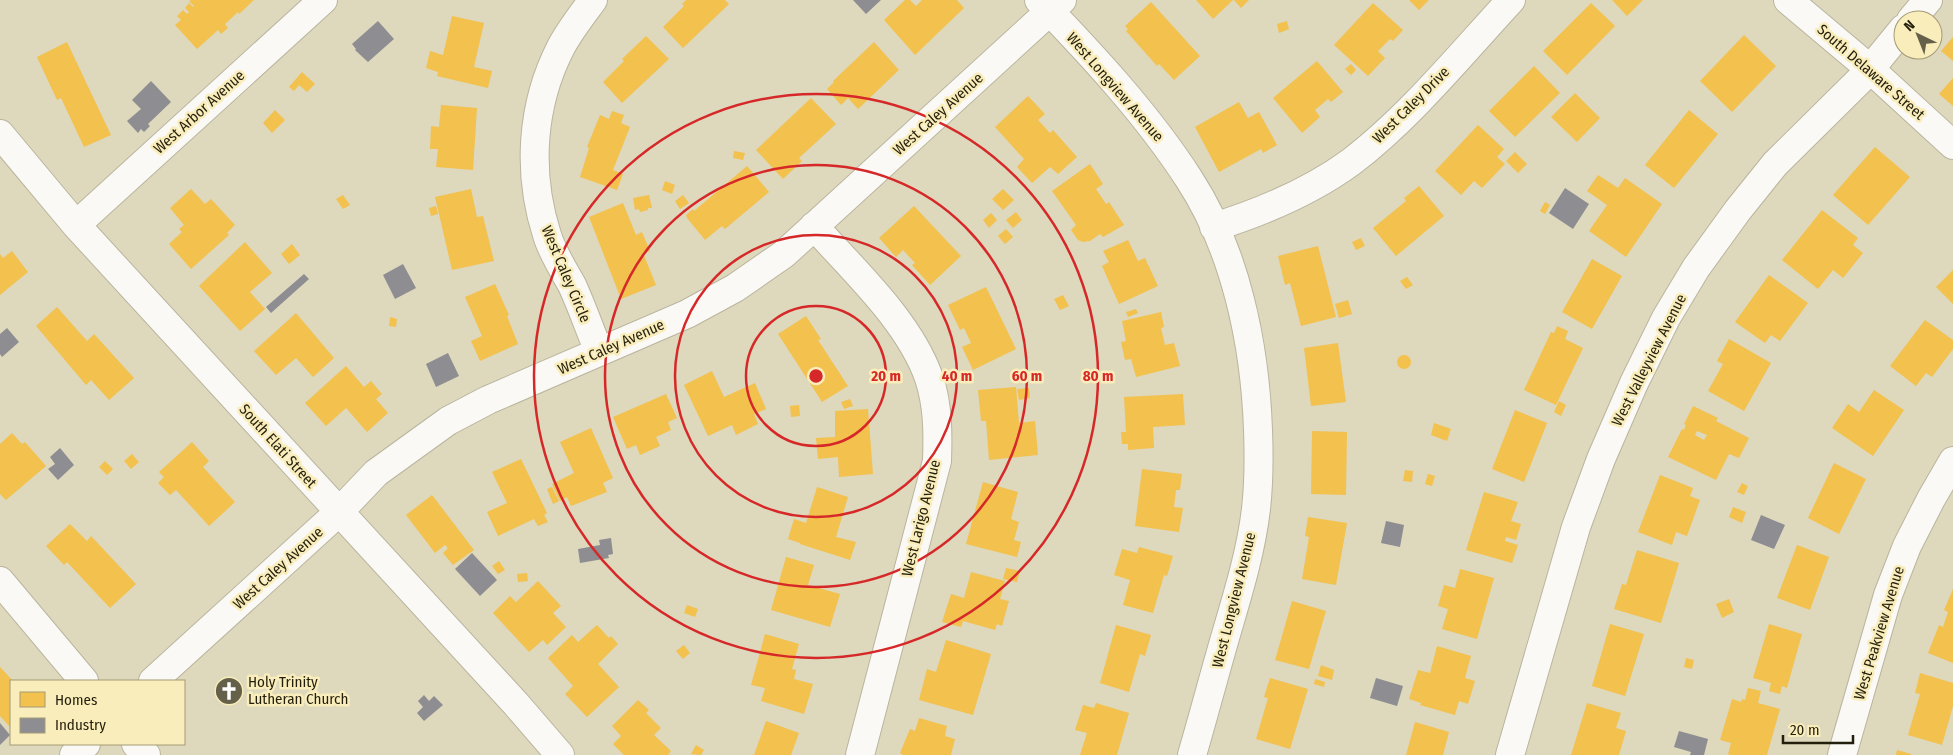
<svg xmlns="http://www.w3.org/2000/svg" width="1953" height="755" font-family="'Fira Sans Condensed',sans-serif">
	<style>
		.homes { fill: #f2c14e; fill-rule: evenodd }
		.industry { fill: #8d8d92 }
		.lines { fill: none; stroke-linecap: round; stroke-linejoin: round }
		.minor-casing { stroke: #b9b59f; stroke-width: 30 }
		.minor { stroke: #faf9f5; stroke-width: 28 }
		.ring { fill: none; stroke: #d62828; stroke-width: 2.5 }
		.labels { text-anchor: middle; stroke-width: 5; stroke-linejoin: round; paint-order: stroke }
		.street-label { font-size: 15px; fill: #241f0c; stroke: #f9edbb }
		.poi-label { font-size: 15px; fill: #241f0c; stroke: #f9edbb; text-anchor: start }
		.centre { fill: #d62828; stroke: #f9edbb; stroke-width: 2.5 }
		.ring-label { font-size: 15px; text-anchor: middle; font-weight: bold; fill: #d62828; stroke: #f9edbb; stroke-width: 5; stroke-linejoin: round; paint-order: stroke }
	</style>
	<rect width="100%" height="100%" fill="#ded8bc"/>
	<!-- homes -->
	<path class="homes" d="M191 0H254L239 14 238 12 225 24 228 28 221 34 218 30 197 49 175 25 181 20 177 16 183 10 187 14 189 12 185 8 189 3 193 7 194 6 189 1Z
		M686 0H725L729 4 683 48 663 27 684 6 682 4Z
		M905 0H910L916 6 922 0H957L964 8 915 55 884 20Z
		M1196 0H1233L1213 19Z
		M1234 0H1249L1241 8Z
		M1409 0H1429L1419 10Z
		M1612 0H1643L1627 16Z
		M1151 2 1200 56 1174 80 1159 64 1157 66 1126 31 1128 29 1125 26Z
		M1373 3 1403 30 1393 41 1390 39 1378 51 1385 58 1368 76 1334 45Z
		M1591 3 1615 26 1567 75 1543 51Z
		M452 16 484 23 474 67 492 71 488 88 437 76 438 72 426 68 430 51 443 55Z
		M1287 21 1289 29 1279 33 1277 24Z
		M1744 35 1776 66 1732 112 1700 81Z
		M646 36 669 59 622 103 603 82 624 61 622 59Z
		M1953 37V61L1941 51Z
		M67 42 111 135 84 147 61 98 57 100 37 57Z
		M874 42 899 70 858 109 848 98 841 105 827 89 834 82 833 81Z
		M1317 61 1343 92 1331 102 1328 99 1315 110 1320 117 1302 133 1273 98Z
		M1351 64 1356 70 1351 75 1345 69Z
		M1534 66 1560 93 1515 137 1489 111Z
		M302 72 315 84 307 92 299 85 294 91 289 87Z
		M1953 78V106L1939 94Z
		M1575 93 1600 118 1577 142 1551 117Z
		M1028 96 1045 114 1038 120 1050 133 1053 130 1077 157 1058 174 1050 167 1032 183 1017 167 1024 159 995 127Z
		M811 98 836 124 799 158 802 161 783 179 756 150Z
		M1239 102 1248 118 1259 112 1277 145 1263 153 1261 149 1219 172 1195 127Z
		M441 105 477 108 473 170 436 167 438 149H430L431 126 439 127Z
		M275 110 285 120 272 133 263 123Z
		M1689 110 1718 134 1674 188 1645 165Z
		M612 111 624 115 621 123 630 127 613 170 623 174 617 190 580 177 589 148 587 147 600 115 609 119Z
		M1478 125 1504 149 1497 157 1505 164 1482 188 1474 181 1461 195 1435 171Z
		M1875 147 1910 177 1868 225 1833 195Z
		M734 151 745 153 743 160 733 158Z
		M1515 152 1527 164 1518 173 1506 161Z
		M1090 164 1103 184 1096 189 1106 204 1109 202 1124 225 1103 237 1100 234 1090 241 1083 242 1078 240 1071 230 1076 225 1052 191Z
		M747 166 769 192 725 229 722 226 705 240 687 218 686 215 693 209 694 211Z
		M1598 175 1618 188 1625 178 1662 204 1626 257 1589 231 1607 205 1587 191Z
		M665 181 675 185 672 194 662 190Z
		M1419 186 1444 216 1396 256 1373 228 1406 201 1404 198Z
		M191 189 205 204 211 199 235 225 227 233 229 235 191 269 169 244 182 232 179 229 184 225 170 208Z
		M471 189 477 217 483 216 494 261 452 270 435 197Z
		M1003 189 1014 200 1003 210 992 199Z
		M343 195 350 205 343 209 336 199Z
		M649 195 652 208H648V210L640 212 639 209 635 210 633 198Z
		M683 195 689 203 680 209 675 201Z
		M1545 202 1550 205 1545 214 1540 211Z
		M623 203 636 235 642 232 650 251 643 253 656 285 621 299 589 217Z
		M436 206 438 214 431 216 429 208Z
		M914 206 961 256 930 285 912 265 915 263 903 250 896 257 879 238Z
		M1822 210 1858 238 1853 245 1863 253 1843 278 1833 270 1818 289 1782 260Z
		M1016 212 1022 220 1013 228 1006 220Z
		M991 213 997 220 989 228 983 220Z
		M1006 229 1013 237 1005 244 998 236Z
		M1361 238 1365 246 1356 250 1352 242Z
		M1128 240 1138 261 1145 258 1158 286 1119 304 1102 266 1109 262 1103 251Z
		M245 242 272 273 250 292 265 309 240 331 199 286Z
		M292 244 300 255 289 264 281 254Z
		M1318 246 1336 317 1301 326 1290 283 1285 285 1278 256Z
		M12 251 28 272 0 295V254L3 258Z
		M1592 259 1622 276 1592 329 1562 312Z
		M1953 270V304L1936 287Z
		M1769 275 1808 303 1780 341 1771 335 1765 343 1735 322Z
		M1407 277 1413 285 1406 289 1400 281Z
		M495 284 509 315 507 316 518 344 480 361 471 341 482 336 465 297Z
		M986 287 1016 349 973 370 962 347 971 343 964 328 960 330 948 305Z
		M1063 295 1069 306 1060 310 1054 299Z
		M1348 300 1352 314 1339 318 1335 304Z
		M57 307 87 341 94 334 134 378 109 400 91 380 86 385 36 326Z
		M1136 309 1138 313 1128 317 1126 312Z
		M1161 312 1164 327 1161 328 1165 345 1174 343 1180 366 1136 377 1131 359 1125 360 1121 342 1126 341 1122 321Z
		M296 313 334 358 313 377 296 358 276 375 254 351Z
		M806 316 821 339 818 340 848 386 822 402 778 334Z
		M390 317 397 319 396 327 389 326Z
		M1925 320 1953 340V349L1932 377 1926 373 1916 386 1890 366Z
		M1557 326 1568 331 1565 339 1583 348 1556 405 1524 390 1551 332 1554 333Z
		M1729 339 1771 363 1744 411 1708 391 1723 364 1717 361Z
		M1338 343 1346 402 1311 406 1304 348Z
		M1397 362a7 7 0 1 1 14 0a7 7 0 1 1-14 0Z
		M346 366 364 387 371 381 382 394 376 399 388 413 367 432 346 408 326 426 305 403Z
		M712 371 724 397 755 383 766 409 754 414 758 424 736 435 732 425 708 436 684 385Z
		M1016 387 1019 423 1035 421 1038 455 989 460 986 421H981L978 390Z
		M1029 388 1030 398 1019 400 1017 389Z
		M1874 390 1904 410 1873 456 1832 428 1848 404 1859 412Z
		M666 394 677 418 668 422 671 430 656 437 660 446 640 455 636 445 627 449 613 417Z
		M1183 394 1185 425 1153 427 1154 448 1128 450V444H1122L1121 432H1126L1124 397Z
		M850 399 853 406 844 409 841 402Z
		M1559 401 1566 405 1561 416 1554 412Z
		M799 405 800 416 791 417 790 406Z
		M1693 406 1718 418 1716 421 1749 438 1739 458 1729 454 1716 480 1668 457 1682 429 1684 430 1686 425 1684 424ZM1697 431 1707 435 1704 440 1695 435Z
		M868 409 873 474 839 477 838 457 818 459 816 438 835 437V411Z
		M1515 410 1547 423 1524 482 1492 469Z
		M1434 423 1451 429 1447 441 1431 435Z
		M591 428 613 478 603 483 607 492 571 506 567 497 560 501 552 484 574 473 560 442Z
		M1312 431 1347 432 1346 495 1311 494Z
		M12 433 22 444 25 442 46 466 6 500 0 494V444Z
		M192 442 209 461 203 467 235 502 209 526 176 490 170 495 158 483 164 477 159 472Z
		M132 454 139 462 131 469 124 461Z
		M521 459 547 513 544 515 548 522 538 526 534 519 498 536 487 512 507 503 492 472Z
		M105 461 113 469 107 475 99 467Z
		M1834 463 1866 479 1839 534 1808 518Z
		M1142 469 1182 474 1180 490H1176L1174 507 1183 508 1179 532 1135 526Z
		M1405 470 1413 471 1412 482 1403 481Z
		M1428 474 1435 476 1432 486 1425 484Z
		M1660 475 1693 488 1690 496 1700 500 1687 536 1676 532 1672 545 1638 532Z
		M983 482 1018 492 1011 519 1019 522 1014 540 1021 542 1017 557 966 544Z
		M1742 483 1748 486 1744 495 1737 492Z
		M552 487 559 501 553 504 547 489Z
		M817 487 848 497 836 537 856 542 850 560 800 544V543L788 539 794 519 806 523Z
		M1484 492 1518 502 1511 521 1521 524 1516 540 1506 537 1505 541 1518 545 1512 563 1466 550Z
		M432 495 474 550 453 565 443 553 448 548 445 545 435 553 406 515Z
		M1733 507 1746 512 1742 523 1729 517Z
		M1308 517 1347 523 1336 585 1302 579 1309 537 1305 536Z
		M70 524 87 541 91 536 136 584 110 608 67 562 64 565 46 546Z
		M1797 545 1829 557 1810 610 1777 598Z
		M1139 547 1173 556 1167 576 1164 575 1153 613 1123 605 1130 580 1114 575 1122 549 1137 553Z
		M1637 550 1679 563 1661 623 1614 609 1622 584 1626 585Z
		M786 557 814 565 808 585 840 594 830 627 771 610Z
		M499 561 505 570 498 574 492 566Z
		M1006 568 1020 571 1017 582 1003 579Z
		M1460 569 1494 578 1477 639 1442 629 1448 609 1438 606 1444 585 1455 588Z
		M971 572 1005 581 1000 599 1009 601 1002 626 997 624 995 630 963 621 961 627 942 622 951 594 964 598Z
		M527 573 528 581 518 582 517 574Z
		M538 581 561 606 553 613 566 627 547 645 543 640 529 652 493 613 510 596 516 602Z
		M1953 589V663L1928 653 1939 625 1943 627 1948 612 1944 610Z
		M1729 599 1734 612 1722 618 1716 604Z
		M1292 601 1326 611 1309 669 1275 660Z
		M687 605 698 609 695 617 684 613Z
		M1610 624 1644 634 1625 696 1592 686Z
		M1769 624 1802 634 1787 688 1782 686 1780 694 1769 691 1771 683 1753 678Z
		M597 625 609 638 611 636 618 644 598 664 619 687 587 717 565 694 573 686 548 658 572 635 578 642Z
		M1116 625 1151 635 1145 656 1140 654 1129 692 1100 683Z
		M765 634 799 644 792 669 796 670 794 679 813 684 804 714 761 701 765 688 751 685Z
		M946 640 991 654 973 715 919 700 927 669 936 672Z
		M684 645 690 653 683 659 676 651Z
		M1437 646 1471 656 1465 678 1475 681 1468 704 1459 701 1455 715 1420 705 1421 703 1409 699 1418 670 1430 673Z
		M1686 658 1694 660 1692 669 1684 667Z
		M1321 665 1334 670 1332 680 1318 676Z
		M0 667 13 681H11V728L0 716Z
		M1920 673 1953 683V706L1942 745 1908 735 1920 694 1915 693Z
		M1270 678 1308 689 1290 749 1256 739 1268 698 1264 697Z
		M1315 679 1325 682 1324 687 1314 684Z
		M1748 688 1761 691 1758 703 1780 709 1767 755H1731L1728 754 1731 743 1720 740 1732 699 1741 702 1742 699 1745 700Z
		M638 700 649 710 646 713 661 728 654 735 671 751 668 755H624L613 744 621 736 612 726Z
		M1096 703 1129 713 1117 755H1080L1087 733 1075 730 1083 705 1094 708Z
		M1587 703 1621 713 1616 728 1626 731 1619 755H1571Z
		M919 718 947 726 945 736 955 739 951 755H903L900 753 910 729 915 731Z
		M766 721 799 733 791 755H754Z
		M1415 722 1449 732 1443 755H1406Z
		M696 745 704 750 701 755 691 754Z
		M1897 750 1911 754V755H1896Z"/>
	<!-- industry -->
	<path class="industry" d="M853 0H881L866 14Z
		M378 21 394 39 368 62 355 50 356 49 352 44Z
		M151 81 171 102 148 124 150 126 144 132 141 129 138 133 127 121 141 109 132 100Z
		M1565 188 1589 204 1573 229 1549 213Z
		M403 264 416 288 395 299 383 275Z
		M304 274 309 279 271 313 266 307Z
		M7 328 19 342 2 357 0 354V334Z
		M448 353 459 376 436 387 426 364Z
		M60 448 74 465 58 480 48 469 55 464 50 457Z
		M1761 515 1785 525 1774 549 1751 540Z
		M1386 521 1404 525 1400 547 1381 543Z
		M611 538 613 554 608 555 609 558 580 563 578 549 600 545 599 540Z
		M472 553 497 580 480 596 455 569Z
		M1376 678 1403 686 1397 706 1370 698Z
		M424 695 429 701 434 696 443 705 424 721 417 713 423 707 418 701Z
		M0 723 10 735 0 745Z
		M1679 731 1708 739 1704 755H1690L1691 752 1674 747Z"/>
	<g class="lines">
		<defs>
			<path id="minor" d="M593 0C582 15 570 30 561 47 531 105 527 173 547 235 552 252 563 269 572 285 582 307 590 330 599 352
				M1039 0C1092 55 1147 114 1189 179 1236 251 1255 345 1258 430 1259 456 1259 482 1256 509 1251 551 1239 590 1227 631 1215 672 1204 714 1192 755
				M1788 0 1870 69 1953 145
				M1911 20 1928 0
				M0 134 76 225 516 704 560 755
				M76 225 323 0
				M814 226C854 271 909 321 929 378 938 405 938 433 937 461L860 755
				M1214 227C1262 212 1310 192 1351 162 1409 118 1461 54 1511 0
				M0 581 84 681
				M153 681 339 512 376 473 448 421 488 400 687 314 735 288 784 254 1062 0
				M136 744 146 755
				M74 755 86 744
				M1510 755 1576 527 1601 459 1634 383 1666 318 1696 268 1738 210 1775 164 1867 73 1903 29
				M1842 755 1888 595 1907 546 1931 499 1953 461"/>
		</defs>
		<!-- minor casing -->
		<use href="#minor" class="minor-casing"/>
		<!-- minor -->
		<use href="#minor" class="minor"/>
	</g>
	<!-- distance rings -->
	<g class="ring">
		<circle cx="816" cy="376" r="70"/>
		<circle cx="816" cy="376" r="141"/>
		<circle cx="816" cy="376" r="211"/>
		<circle cx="816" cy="376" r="282"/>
	</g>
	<!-- icons -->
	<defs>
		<symbol id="church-disc" viewBox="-11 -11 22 22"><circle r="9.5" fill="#65604a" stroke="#f9edbb"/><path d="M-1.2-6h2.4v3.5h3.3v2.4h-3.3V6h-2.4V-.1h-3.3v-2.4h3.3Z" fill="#fff"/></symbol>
	</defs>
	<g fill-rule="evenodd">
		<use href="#church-disc" x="213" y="675" width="32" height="32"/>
	</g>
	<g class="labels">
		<!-- street labels -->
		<g class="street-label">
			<text transform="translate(1871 72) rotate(41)" y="5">South Delaware Street</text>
			<text transform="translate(1115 87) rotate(49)" y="5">West Longview Avenue</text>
			<text transform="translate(1411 105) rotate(-45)" y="5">West Caley Drive</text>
			<text transform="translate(199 112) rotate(-42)" y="5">West Arbor Avenue</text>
			<text transform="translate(938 114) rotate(-42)" y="5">West Caley Avenue</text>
			<text transform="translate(566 274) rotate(67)" y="5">West Caley Circle</text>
			<text transform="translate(611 347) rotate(-24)" y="5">West Caley Avenue</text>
			<text transform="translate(1649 360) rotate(-63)" y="5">West Valleyview Avenue</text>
			<text transform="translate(278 446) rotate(48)" y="5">South Elati Street</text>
			<text transform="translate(921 518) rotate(-76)" y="5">West Larigo Avenue</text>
			<text transform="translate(278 568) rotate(-42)" y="5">West Caley Avenue</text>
			<text transform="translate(1234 600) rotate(-76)" y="5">West Longview Avenue</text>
			<text transform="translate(1879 633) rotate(-73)" y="5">West Peakview Avenue</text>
		</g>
		<!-- poi labels -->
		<g class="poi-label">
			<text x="248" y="687">Holy Trinity<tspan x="248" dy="17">Lutheran Church</tspan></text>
		</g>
	</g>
	<circle cx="816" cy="376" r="8" class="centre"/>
	<g class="ring-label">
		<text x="886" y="381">20 m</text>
		<text x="957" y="381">40 m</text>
		<text x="1027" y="381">60 m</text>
		<text x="1098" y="381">80 m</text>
	</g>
	<!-- legend -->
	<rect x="10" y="680" width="175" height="65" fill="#f9edbb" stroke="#a49b75"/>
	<rect x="20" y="692" width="25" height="15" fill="#f2c14e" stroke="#a49b75"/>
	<text x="55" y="705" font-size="15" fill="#241f0c">Homes</text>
	<rect x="20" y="718" width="25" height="15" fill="#8d8d92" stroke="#a49b75"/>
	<text x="55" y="730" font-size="15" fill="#241f0c">Industry</text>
	<!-- north arrow -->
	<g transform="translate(1918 35) rotate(317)"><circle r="24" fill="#f9edbb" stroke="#a49b75"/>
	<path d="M0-4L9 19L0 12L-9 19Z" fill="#65604a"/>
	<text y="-8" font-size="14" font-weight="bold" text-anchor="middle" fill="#241f0c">N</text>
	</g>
	<!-- scale -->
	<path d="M1783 735v8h70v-8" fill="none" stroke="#241f0c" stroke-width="2.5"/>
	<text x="1790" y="735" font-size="15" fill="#241f0c" stroke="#f9edbb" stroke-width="4" paint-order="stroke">20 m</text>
</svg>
